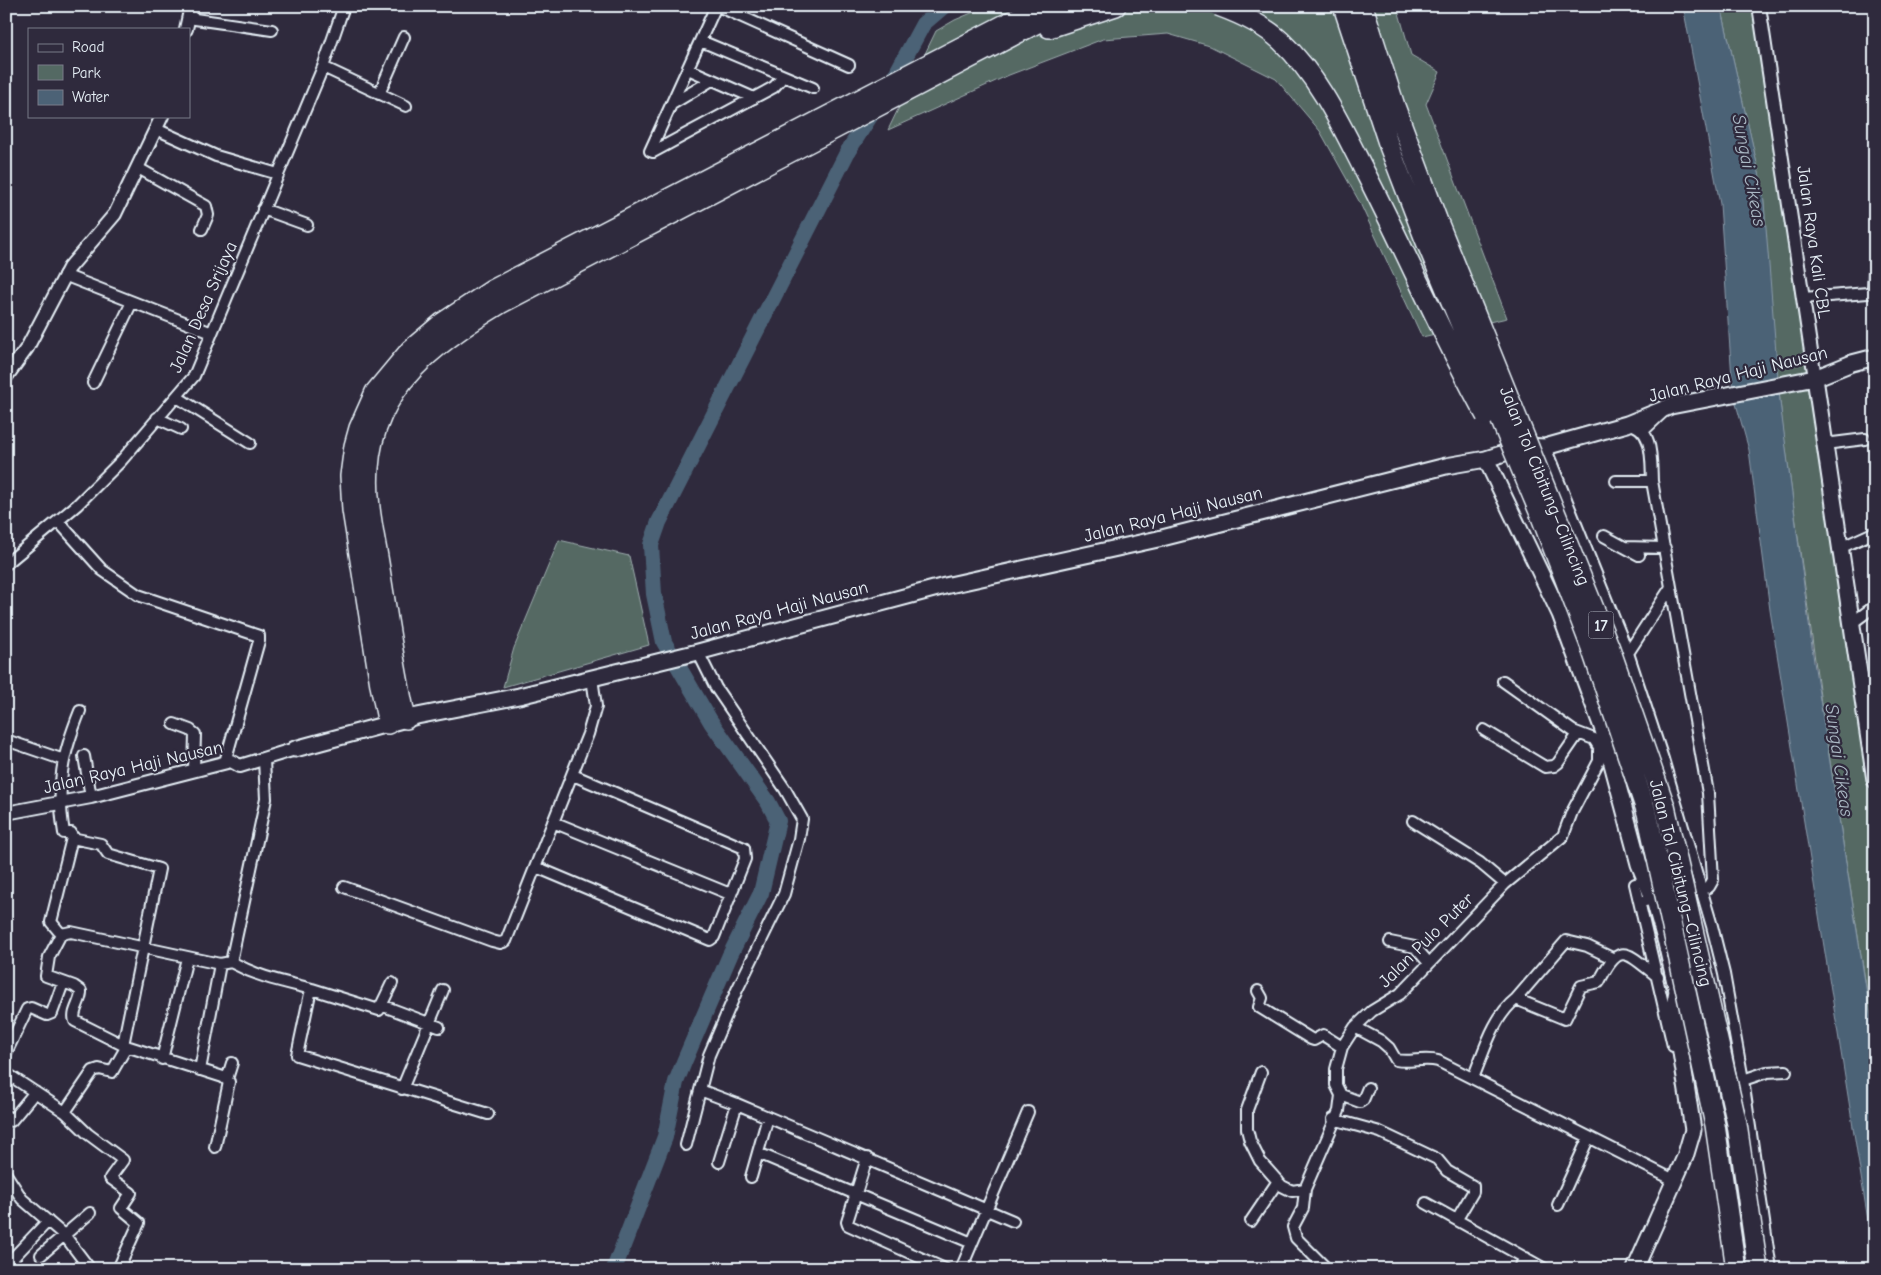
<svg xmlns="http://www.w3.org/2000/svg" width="1881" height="1275" font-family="'Comic Neue',sans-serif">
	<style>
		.green { fill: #546963; stroke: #9eadae }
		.water { fill: #4c6276; stroke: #8a9baa }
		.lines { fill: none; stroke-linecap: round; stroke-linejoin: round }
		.river { stroke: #4c6276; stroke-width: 16 }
		.minor-casing { stroke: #e8f1f8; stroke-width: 14 }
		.tertiary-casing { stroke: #e8f1f8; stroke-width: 16 }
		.secondary-casing { stroke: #e8f1f8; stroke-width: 19 }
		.motorway-casing { stroke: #e8f1f8; stroke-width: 22 }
		.minor { stroke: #2f2a3d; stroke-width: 10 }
		.tertiary { stroke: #2f2a3d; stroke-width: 12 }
		.secondary { stroke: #2f2a3d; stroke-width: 15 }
		.motorway { stroke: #2f2a3d; stroke-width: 19 }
		.motorway-bridge-casing { stroke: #e8f1f8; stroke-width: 22; stroke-linecap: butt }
		.motorway-bridge { stroke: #2f2a3d; stroke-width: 19 }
		.labels { text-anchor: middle; stroke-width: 4.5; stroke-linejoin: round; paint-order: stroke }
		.shield { fill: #2f2a3d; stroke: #b0b5c0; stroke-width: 1 }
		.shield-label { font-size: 16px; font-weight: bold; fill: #e8f1f8 }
		.street-label { font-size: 18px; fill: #e8f1f8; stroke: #2f2a3d }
		.water-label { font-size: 19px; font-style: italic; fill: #aab8c4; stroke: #2f2a3d }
	</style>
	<rect width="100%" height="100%" fill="#2f2a3d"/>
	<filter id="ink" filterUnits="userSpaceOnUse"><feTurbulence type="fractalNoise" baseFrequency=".02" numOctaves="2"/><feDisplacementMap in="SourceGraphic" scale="10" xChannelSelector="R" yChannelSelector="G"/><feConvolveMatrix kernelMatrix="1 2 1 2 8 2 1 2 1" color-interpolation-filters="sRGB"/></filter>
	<g filter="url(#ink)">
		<!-- green -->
		<path class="green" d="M988 6H1397L1411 55 1440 72 1426 104 1507 318 1422 337 1359 201 1320 131 1276 79 1210 46 1168 34 1103 39 1009 75 888 130 936 31 955 20Z
			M1721 6H1755L1875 780V1042L1823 718 1782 421 1771 309 1763 191Z
			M559 540 629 556 649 645 503 687 514 648Z"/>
		<!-- water -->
		<path class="water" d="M1683 6H1721L1763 190 1780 402 1814 662 1875 1044V1264L1770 610 1749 450 1733 393 1720 204Z"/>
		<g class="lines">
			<!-- river -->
			<path class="river" d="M614 1269 665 1137 676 1082 684 1062 730 955 761 893 778 821 768 802 711 722 664 642 654 594 651 545 659 522 848 151 890 85 923 24 944 6"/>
			<defs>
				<path id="minor" d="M716 6 650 151 653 152 774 87 783 77
					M718 6 849 65
					M188 18 272 30
					M701 41 813 88
					M323 67 406 106
					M688 69 754 98
					M379 94 404 37
					M672 104 712 80
					M156 129 216 156 278 174
					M138 168 206 206 208 215 202 229
					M263 209 307 225
					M64 275 212 333
					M1803 298 1868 293 1873 290 1874 269
					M93 383 132 302
					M177 397 250 443
					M157 418 181 429
					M1627 424C1654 425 1651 462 1652 481L1708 793 1713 880 1709 887 1640 902
					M1643 431 1662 413
					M1825 444 1865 439
					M1545 447 1628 653 1663 759 1712 926 1724 974 1743 1080 1771 1269
					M1616 481H1652
					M58 521 102 570 138 595 259 636V641L225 762
					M1604 536 1639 555
					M1624 547 1665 548
					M1840 548 1875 532
					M6 564 77 505 121 461 194 376 323 67 344 6
					M1852 623 1875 606
					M1628 653 1671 587
					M174 724 190 730 195 734 194 770
					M1484 730 1545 767 1554 766 1558 763 1578 734
					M6 740 64 760
					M84 756 91 797
					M1413 821 1480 863 1505 884
					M553 822 730 894
					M72 838 101 844 108 854 159 869 123 1045
					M536 867 710 940 714 937 745 859 744 848 573 775
					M1651 880 1635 884 1673 1046
					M344 887 492 941 500 943 506 941 588 734 596 706 592 678
					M61 934 51 922 72 838 71 833H64C56 784 62 756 80 711
					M1390 942 1415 947 1428 962
					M231 962 266 799 264 760
					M311 989 297 1055 488 1114
					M1258 991 1262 998 1259 1007 1311 1039 1314 1040 1323 1035 1342 1047
					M1516 999 1566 941 1587 946 1612 958
					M381 1005 439 1027
					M1355 1027 1381 1041 1389 1048 1396 1060C1410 1063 1424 1057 1438 1061L1674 1180
					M6 1053 27 1009 31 1008 47 1015 52 1013 63 983
					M162 1059 187 958
					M200 1070 220 964
					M1261 1072 1247 1110V1129L1250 1141 1260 1161 1282 1186 1292 1191 1305 1189
					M6 1073 65 1112 93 1071 99 1069 112 1072 127 1046
					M1473 1078C1484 1052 1493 1017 1516 999L1565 1019 1581 986 1599 982C1620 940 1626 952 1658 977
					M227 1079 232 1063
					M1743 1080 1767 1072 1786 1071
					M402 1089 443 990
					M700 1090 737 1104 1013 1221
					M1341 1095 1360 1102 1363 1100 1368 1088
					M65 1112 88 1134 123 1160 110 1178 131 1193 121 1208 139 1223 118 1269
					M6 1116 11 1121 35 1092
					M1333 1119 1380 1132 1437 1159 1447 1171 1473 1186V1192L1457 1219
					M686 1145 709 1055 737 990 784 894 799 839 802 819 785 789 716 688 698 652
					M215 1147 229 1082 223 1077 123 1045 75 1021C71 1012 82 1001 81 991L74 986 46 976 49 957 61 934 71 932 220 964 231 962C261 978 280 981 312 989 334 996 356 1003 379 1010L392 983
					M758 1153 972 1243
					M867 1158 847 1222 848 1225 945 1269
					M719 1162 737 1104
					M6 1174 22 1199 65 1236 90 1269
					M751 1177 768 1117
					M1426 1203 1545 1269
					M1558 1205 1589 1137
					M1251 1221 1278 1181
					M41 1255 90 1213
					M14 1269 10 1261 48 1221
					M961 1269 1028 1112
					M1327 1269 1296 1238 1293 1227 1303 1208 1305 1189 1339 1111 1341 1095 1336 1085V1069L1342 1047 1355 1027 1372 1011 1400 994 1505 884 1563 836 1572 812 1599 761V747L1594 739 1573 731 1503 681
					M1518 1269 1526 1258"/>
				<path id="tertiary" d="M1759 6 1815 378
					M186 29 191 6
					M6 377 27 348 69 268 115 214 162 116
					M6 813 91 797 231 761 240 766 295 749"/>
				<path id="secondary" d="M1815 378 1875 780
					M1486 459 1560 614 1603 730 1639 864 1654 900 1666 943 1677 991 1674 1007 1693 1130 1685 1157 1635 1269
					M295 749 417 716 519 696 698 652 945 586 1158 539 1446 466 1486 459 1526 446 1545 447 1627 424 1671 406 1815 378 1852 363 1875 357"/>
				<path id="motorway" d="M1049 28 1116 6
					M406 719C395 670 388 619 380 569 375 536 366 502 369 468 374 387 437 342 500 304L1070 6
					M388 724 380 685 352 510 350 476 354 446 359 428 375 392 410 350 442 323 492 290 1040 6"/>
			</defs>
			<!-- minor casing -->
			<use href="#minor" class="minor-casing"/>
			<!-- tertiary casing -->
			<use href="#tertiary" class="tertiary-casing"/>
			<!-- secondary casing -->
			<use href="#secondary" class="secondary-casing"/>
			<!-- motorway casing -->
			<use href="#motorway" class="motorway-casing"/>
			<!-- minor -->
			<use href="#minor" class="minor"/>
			<!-- tertiary -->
			<use href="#tertiary" class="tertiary"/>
			<!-- secondary -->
			<use href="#secondary" class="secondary"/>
			<!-- motorway -->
			<use href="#motorway" class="motorway"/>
			<defs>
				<path id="motorway-bridge" d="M1218 6C1240 14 1263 24 1281 41 1320 78 1342 127 1366 174 1407 254 1443 338 1486 416
					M1343 6 1389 146 1424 237 1540 514 1590 645 1647 813 1715 1125 1736 1269
					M1363 6 1395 106 1437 219 1610 648 1665 806 1737 1124 1758 1269"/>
			</defs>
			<!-- motorway-bridge casing -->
			<use href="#motorway-bridge" class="motorway-bridge-casing"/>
			<!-- motorway-bridge -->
			<use href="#motorway-bridge" class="motorway-bridge"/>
		</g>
	</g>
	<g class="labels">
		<!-- shield labels -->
		<rect class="shield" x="1588.5" y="611.5" width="25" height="27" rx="4"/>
		<g class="shield-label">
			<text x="1601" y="631">17</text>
		</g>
		<!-- street labels -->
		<g class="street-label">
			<text transform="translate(1814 242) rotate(82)" y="6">Jalan Raya Kali CBL</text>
			<text transform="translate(203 307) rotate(-66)" y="6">Jalan Desa Srijaya</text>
			<text transform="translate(1738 374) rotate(-14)" y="6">Jalan Raya Haji Nausan</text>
			<text transform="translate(1545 486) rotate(68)" y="6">Jalan Tol Cibitung–Cilincing</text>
			<text transform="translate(1173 514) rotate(-14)" y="6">Jalan Raya Haji Nausan</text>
			<text transform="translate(779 610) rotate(-15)" y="6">Jalan Raya Haji Nausan</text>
			<text transform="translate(133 767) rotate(-13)" y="6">Jalan Raya Haji Nausan</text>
			<text transform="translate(1681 883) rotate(76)" y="6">Jalan Tol Cibitung–Cilincing</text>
			<text transform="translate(1426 940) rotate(-45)" y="6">Jalan Pulo Puter</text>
		</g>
		<!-- water labels -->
		<g class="water-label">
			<text transform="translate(1750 170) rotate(79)" y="7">Sungai Cikeas</text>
			<text transform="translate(1840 760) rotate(82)" y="7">Sungai Cikeas</text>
		</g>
	</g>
	<!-- margin -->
	<rect width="1881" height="1275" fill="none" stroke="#2f2a3d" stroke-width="25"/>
	<rect x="12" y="12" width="1856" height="1250" fill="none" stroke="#e8f1f8" stroke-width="2" filter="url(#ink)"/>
	<!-- legend -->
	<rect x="28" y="28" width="162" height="90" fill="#2f2a3d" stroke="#797a88"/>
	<rect x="38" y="44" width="25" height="8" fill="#2f2a3d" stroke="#797a88"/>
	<text x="72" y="52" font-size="15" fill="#e8f1f8">Road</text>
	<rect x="38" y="65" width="25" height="15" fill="#546963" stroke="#797a88"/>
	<text x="72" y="78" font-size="15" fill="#e8f1f8">Park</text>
	<rect x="38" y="90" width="25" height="15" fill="#4c6276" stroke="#797a88"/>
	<text x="72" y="102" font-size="15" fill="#e8f1f8">Water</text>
</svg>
